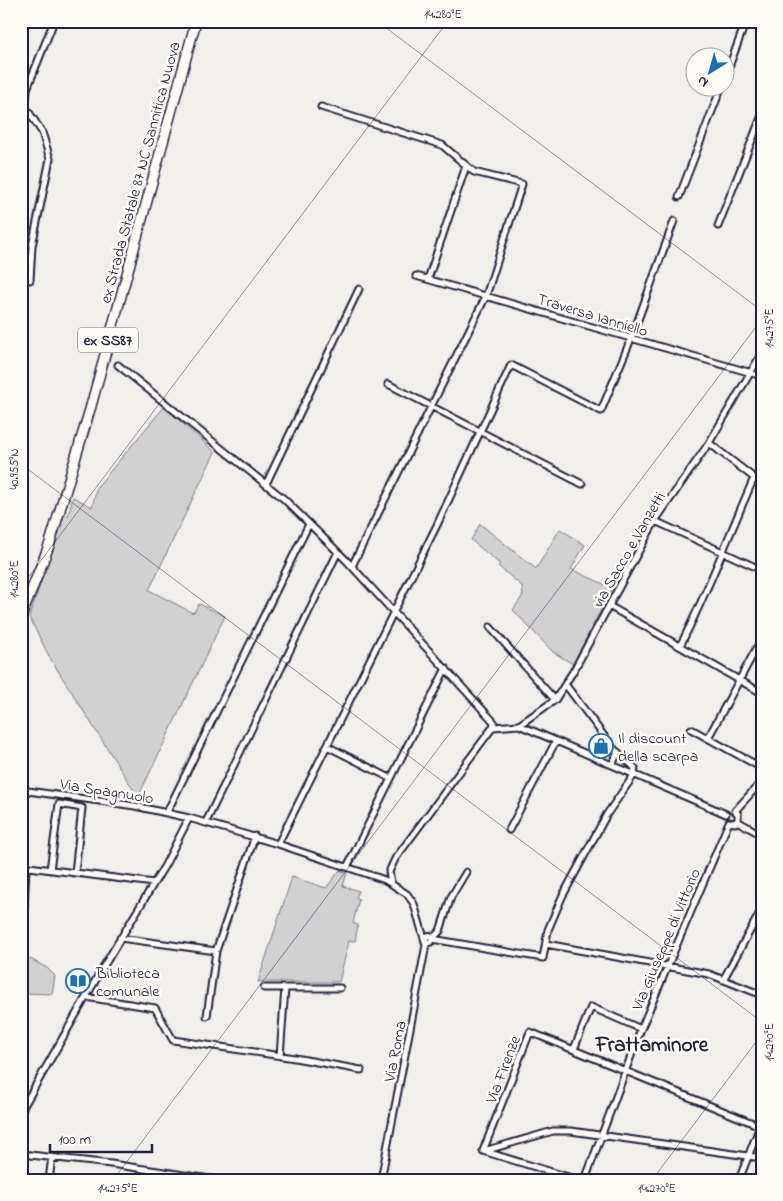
<svg xmlns="http://www.w3.org/2000/svg" width="783" height="1201" font-family="'Indie Flower',sans-serif">
	<style>
		.green { fill: #d2d1d1; stroke: #7a7a86 }
		.lines { fill: none; stroke-linecap: round; stroke-linejoin: round }
		.minor-casing { stroke: #22223b; stroke-width: 9 }
		.trunk-casing { stroke: #22223b; stroke-width: 12 }
		.minor { stroke: #fdfcf7; stroke-width: 5 }
		.trunk { stroke: #fdfcf7; stroke-width: 9 }
		.ticks { fill: none; stroke: #22223b; stroke-width: 1; stroke-opacity: 0.45 }
		.labels { text-anchor: middle; stroke-width: 5; stroke-linejoin: round; paint-order: stroke }
		.shield { fill: #fdfcf7; stroke: #646373; stroke-width: 1 }
		.shield-label { font-size: 15px; font-weight: bold; fill: #22223b }
		.street-label { font-size: 16px; fill: #22223b; stroke: #fdfcf7 }
		.poi-label { font-size: 16px; fill: #22223b; stroke: #fdfcf7; text-anchor: start }
		.district-label { font-size: 21px; font-weight: bold; fill: #22223b; stroke: #fdfcf7 }
		.neatline { fill: none; stroke: #22223b; stroke-width: 2 }
		.ticks-label { font-size: 12px; text-anchor: middle; fill: #22223b }
	</style>
	<rect width="100%" height="100%" fill="#f0efec"/>
	<filter id="ink" filterUnits="userSpaceOnUse"><feTurbulence type="fractalNoise" baseFrequency=".02" numOctaves="2"/><feDisplacementMap in="SourceGraphic" scale="10" xChannelSelector="R" yChannelSelector="G"/><feConvolveMatrix kernelMatrix="1 2 1 2 8 2 1 2 1" color-interpolation-filters="sRGB"/></filter>
	<g filter="url(#ink)">
		<!-- green -->
		<path class="green" d="M164 407 215 452 149 590 193 613 199 604 225 616 141 791 140 800 50 658 29 617 64 515 68 516 73 497 92 507 97 487Z
			M480 524 536 569 560 529 585 545 571 569 612 588 573 664 553 652 513 610 523 595 522 586 498 566 500 564 471 540Z
			M340 870 347 873 343 886 359 891 356 897 359 899 353 923 358 925 355 941H349L339 982H258L292 877 326 888Z
			M21 954 47 968 55 976 52 994 21 993Z"/>
		<g class="lines">
			<defs>
				<path id="minor" d="M726 75 746 21
					M26 100 27 89 54 21
					M321 107 442 145 474 172 522 184 486 296 352 566
					M21 123 26 108
					M679 197 721 88
					M718 226 762 115
					M416 276 762 376
					M21 277 30 280 32 246 50 159 42 132 26 108
					M428 279 466 166
					M118 365 284 499 346 560 494 722 493 727 395 859 389 872 391 882
					M388 384 582 484
					M709 443 762 484
					M266 484 359 289
					M655 521 762 570
					M609 606 762 693
					M490 627 555 700
					M680 646C708 592 729 534 754 478
					M519 725 726 814
					M493 727 519 725 555 700 574 670 655 521 709 443 762 353
					M691 729 762 768
					M708 738 762 638
					M327 746 390 778
					M612 765 618 752
					M21 790 135 806 189 818 278 844 385 880 407 894 414 904 426 945 381 1180
					M735 811 762 781
					M167 812 309 524
					M737 821 762 835
					M206 822 338 552
					M729 822 735 823 738 820V814L735 811
					M509 830 556 741
					M278 844 437 525 511 365 601 411 631 339 674 221
					M21 866 154 883
					M347 867 446 668
					M50 870 59 804 82 808 75 873
					M23 929 26 867
					M425.5 939a3.5 3.5 0 1 1 7 0a3.5 3.5 0 1 1-7 0Z
					M120 938 216 951
					M432 939 543 958 548 930 562 897 607 814 634 775 635 768 613 748 565 684
					M432 939 440 931 451 897 466 872
					M546 944 709 974 762 995
					M723 980 762 909
					M264 988H340
					M86 997 155 1008 173 1040 295 1058 361 1070
					M207 1016 216 951 255 836
					M574 1049 591 1007 641 1029
					M280 1056 285 988
					M21 1111 102 969 165 865 189 818
					M484 1151 553 1131H571L762 1158
					M21 1154 111 1164 217 1180
					M49 1180 52 1157
					M578 1180 483 1151 530 1032 760 1126
					M585 1180 641 1029 729 822
					M739 1180 762 1121"/>
				<path id="trunk" d="M21 617 50 543 91 406 196 21"/>
			</defs>
			<!-- minor casing -->
			<use href="#minor" class="minor-casing"/>
			<!-- trunk casing -->
			<use href="#trunk" class="trunk-casing"/>
			<!-- minor -->
			<use href="#minor" class="minor"/>
			<!-- trunk -->
			<use href="#trunk" class="trunk"/>
		</g>
	</g>
	<!-- ticks -->
	<path class="ticks" d="M377 21 762 311M21 464 762 1022M21 587 448 21M21 1174 29 1180M113 1180 762 319M652 1180 762 1034"/>
	<!-- icons -->
	<defs>
		<symbol id="shop-ring" viewBox="-11 -11 22 22"><circle r="9.5" fill="#fdfcf7" stroke="#1f6fb2" stroke-width="1.5"/><path d="M-5-2.5h2.3a2.7 3.5 0 0 1 5.4 0H5L5.5 6h-11ZM-1.5-2.5h3a1.5 2.3 0 0 0-3 0Z" fill="#1f6fb2"/></symbol>
		<symbol id="library-ring" viewBox="-11 -11 22 22"><circle r="9.5" fill="#fdfcf7" stroke="#1f6fb2" stroke-width="1.5"/><path d="M-6-4Q-3-5.5-.7-3.5V5Q-3 3-6 4ZM6-4Q3-5.5 .7-3.5V5Q3 3 6 4Z" fill="#1f6fb2"/></symbol>
	</defs>
	<g fill-rule="evenodd">
		<use href="#shop-ring" x="587" y="732" width="28" height="28"/>
		<use href="#library-ring" x="64" y="967" width="28" height="28"/>
	</g>
	<g class="labels">
		<!-- shield labels -->
		<rect class="shield" x="78" y="327.5" width="60" height="25" rx="4"/>
		<g class="shield-label">
			<text x="108" y="345">ex SS87</text>
		</g>
		<!-- street labels -->
		<g class="street-label">
			<text transform="translate(139 172) rotate(-75)" y="6">ex Strada Statale 87 NC Sannitica Nuova</text>
			<text transform="translate(593 314) rotate(17)" y="6">Traversa Ianniello</text>
			<text transform="translate(628 549) rotate(-60)" y="6">via Sacco e Vanzetti</text>
			<text transform="translate(107 790) rotate(9)" y="6">Via Spagnuolo</text>
			<text transform="translate(665 939) rotate(-67)" y="6">Via Giuseppe di Vittorio</text>
			<text transform="translate(394 1051) rotate(-79)" y="6">Via Roma</text>
			<text transform="translate(502 1069) rotate(-69)" y="6">Via Firenze</text>
		</g>
		<!-- poi labels -->
		<g class="poi-label">
			<text x="618" y="743">Il discount<tspan x="618" dy="18">della scarpa</tspan></text>
			<text x="96" y="978">Biblioteca<tspan x="96" dy="18">comunale</tspan></text>
		</g>
		<!-- district labels -->
		<g class="district-label">
			<text x="652" y="1051">Frattaminore</text>
		</g>
	</g>
	<!-- margin -->
	<rect width="783" height="1201" fill="none" stroke="#fdfcf7" stroke-width="55"/>
	<!-- north arrow -->
	<g transform="translate(710 72) rotate(217)"><circle r="24" fill="#fdfcf7" stroke="#a5a5ac"/>
	<path d="M0-4L9 19L0 12L-9 19Z" fill="#1f6fb2"/>
	<text y="-8" font-size="14" font-weight="bold" text-anchor="middle" fill="#22223b">N</text>
	</g>
	<!-- scale -->
	<path d="M50 1144v8h102v-8" fill="none" stroke="#22223b" stroke-width="2.5"/>
	<text x="58" y="1144" font-size="15" fill="#22223b" stroke="#fdfcf7" stroke-width="4" paint-order="stroke">100 m</text>
	<rect x="28" y="28" width="728" height="1146" class="neatline"/>
	<g class="ticks-label">
		<text x="443" y="18">14.280°E</text>
		<text transform="translate(769 328) rotate(-90)" y="4">14.275°E</text>
		<text transform="translate(14 469) rotate(-90)" y="4">40.955°N</text>
		<text transform="translate(14 579) rotate(-90)" y="4">14.280°E</text>
		<text transform="translate(769 1042) rotate(-90)" y="4">14.270°E</text>
		<text x="118" y="1192">14.275°E</text>
		<text x="657" y="1192">14.270°E</text>
	</g>
</svg>
